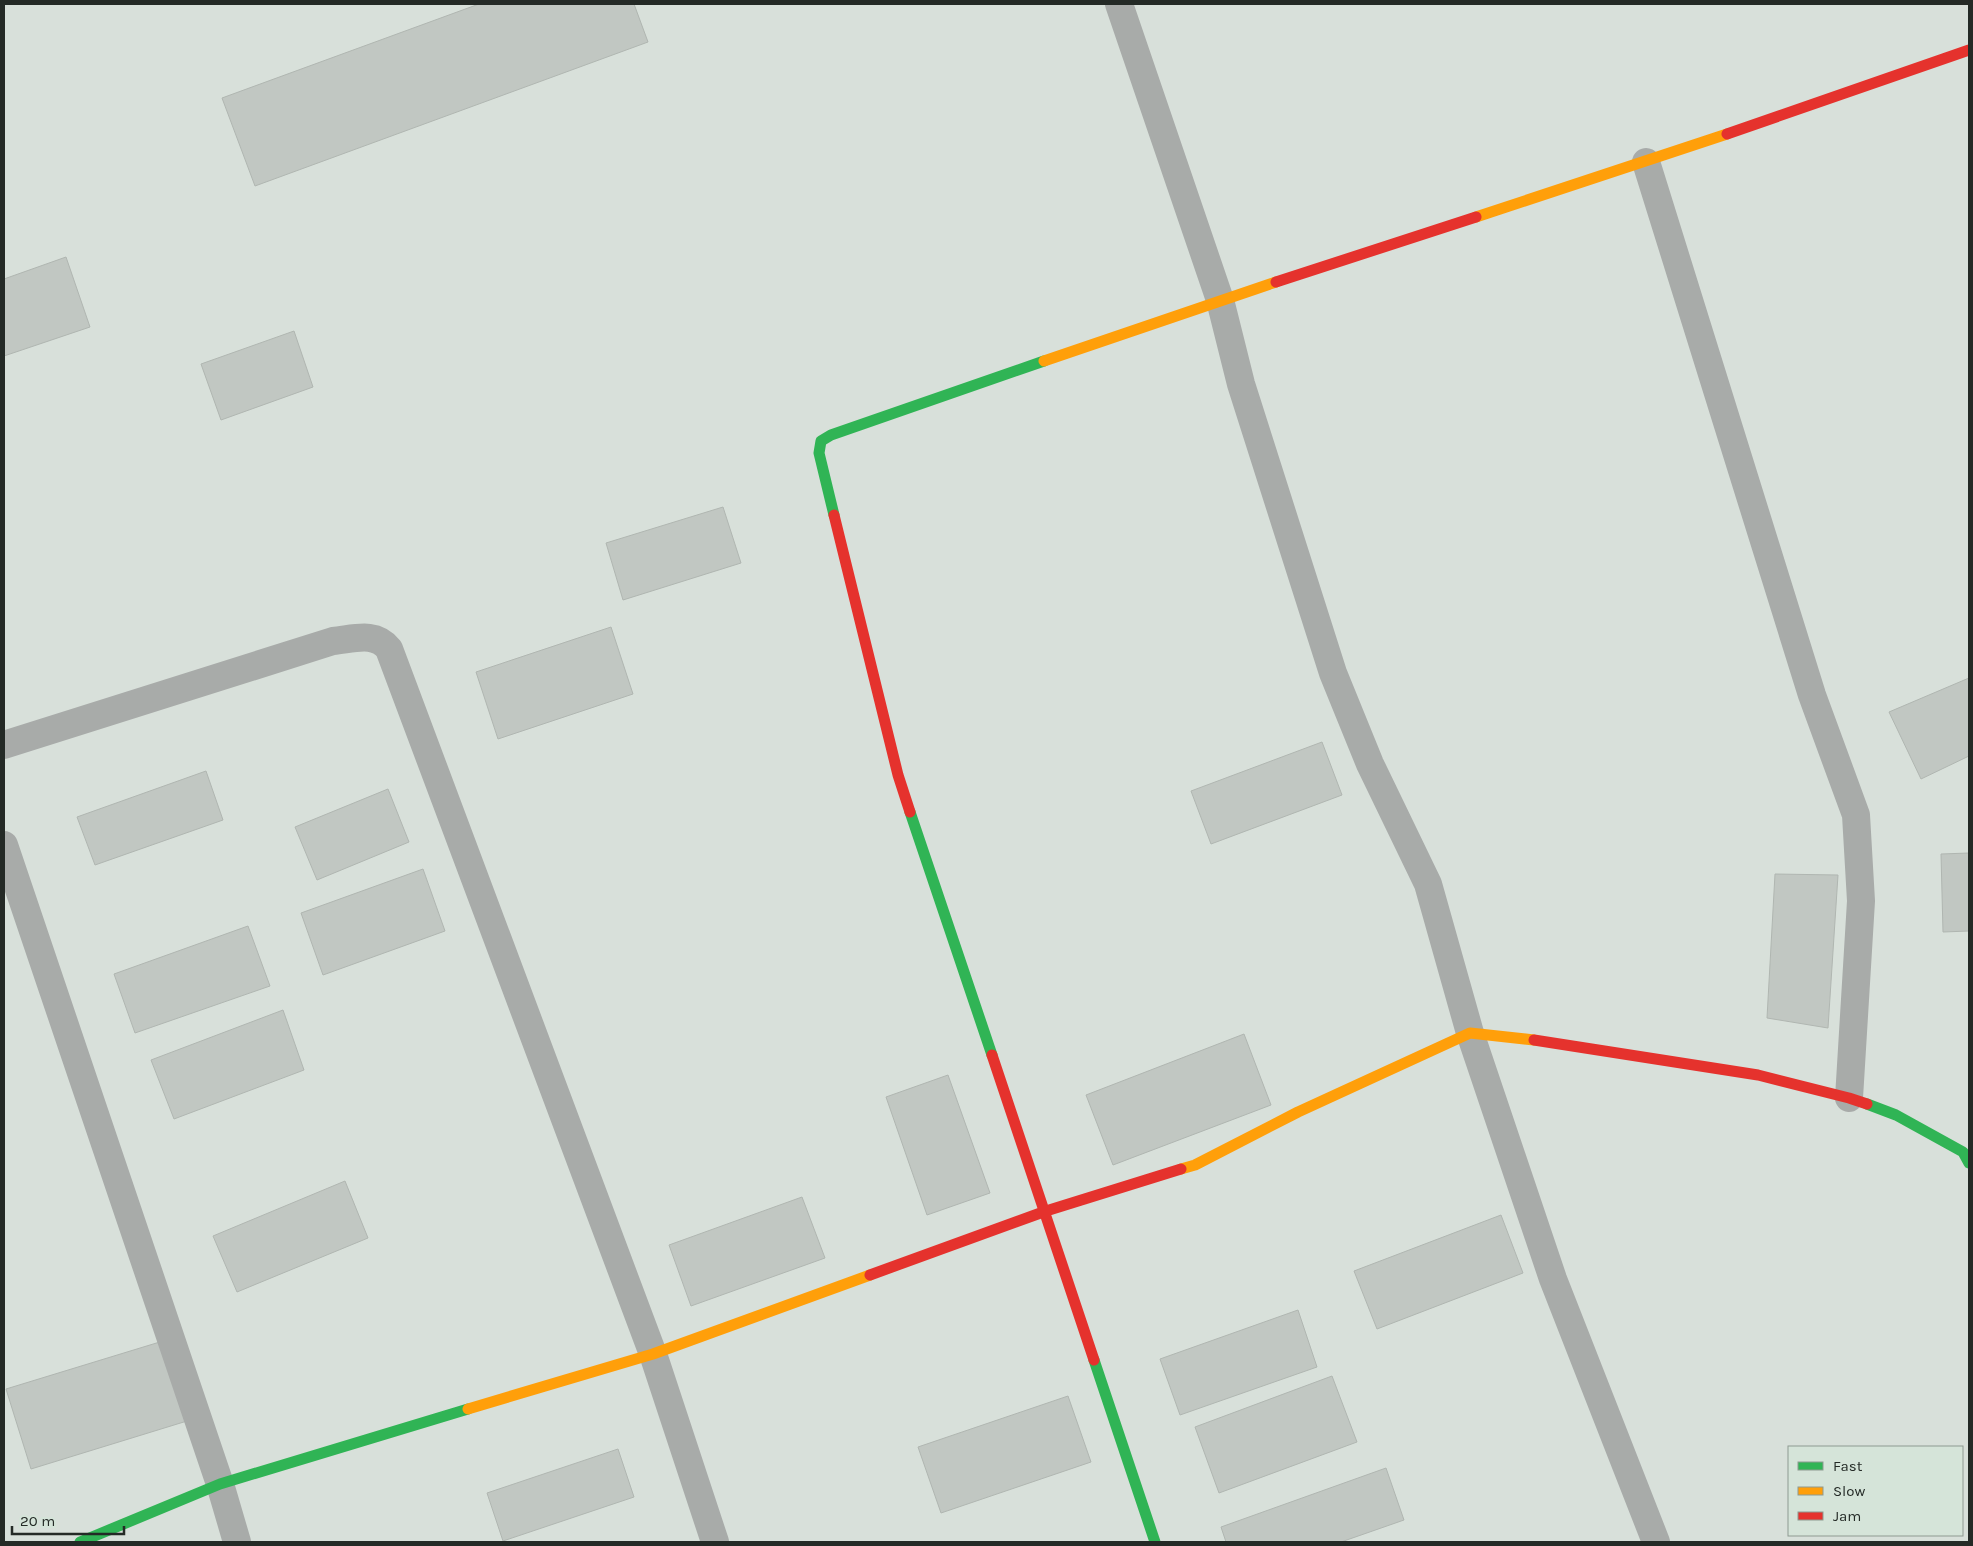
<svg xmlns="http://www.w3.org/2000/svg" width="1973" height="1546" font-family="Karla,sans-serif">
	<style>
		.building { fill: #c1c7c2; stroke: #b0b6b1 }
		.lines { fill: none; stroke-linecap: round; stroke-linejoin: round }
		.street { stroke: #a8aba9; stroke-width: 28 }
		.fast { stroke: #30b455; stroke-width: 11 }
		.slow { stroke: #ff9f0a; stroke-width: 11 }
		.jam { stroke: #e5322d; stroke-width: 11 }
	</style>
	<rect width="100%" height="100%" fill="#d8e0da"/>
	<!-- building -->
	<path class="building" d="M479 4H634L648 42 255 186 222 98Z
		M66 257 90 327 4 356V279Z
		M294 331 313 387 221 420 201 364Z
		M723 507 741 563 623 600 606 543Z
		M611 627 633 694 498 739 476 672Z
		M1969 678V756L1921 779 1889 712Z
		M1322 742 1342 795 1211 844 1191 791Z
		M206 771 223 820 95 865 77 817Z
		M388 789 409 842 317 880 295 827Z
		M1969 853V931L1943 932 1941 854Z
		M423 869 445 931 323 975 301 913Z
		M1775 874 1838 875 1828 1028 1767 1018Z
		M248 926 270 986 135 1033 114 974Z
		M283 1010 304 1070 174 1119 151 1060Z
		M1244 1034 1271 1105 1113 1165 1086 1095Z
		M948 1075 990 1193 927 1215 886 1097Z
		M345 1181 368 1238 237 1292 213 1236Z
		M802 1197 825 1258 691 1306 669 1245Z
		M1501 1215 1523 1273 1377 1329 1354 1271Z
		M1298 1310 1317 1367 1180 1415 1160 1359Z
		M163 1341 187 1421 31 1469 6 1389Z
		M1332 1376 1357 1442 1219 1493 1195 1427Z
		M1068 1396 1091 1462 941 1513 918 1447Z
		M618 1449 634 1497 503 1541 487 1493Z
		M1386 1468 1404 1520 1341 1542H1226L1221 1527Z"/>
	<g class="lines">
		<!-- street -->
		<path class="street" d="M1119 4 1220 300 1241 384 1333 673 1370 764 1428 884 1470 1033 1553 1279 1656 1542
			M1646 162 1812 695 1856 815 1861 901 1849 1098
			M4 745 333 641C354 639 375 631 389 649L653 1354 715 1542
			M4 845 220 1484 237 1542"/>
		<!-- fast -->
		<path class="fast" d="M834 515 819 453 821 441 831 435 1044 361
			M910 812 992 1055
			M1867 1104 1896 1115 1963 1152 1969 1163
			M1094 1360 1155 1542
			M80 1542 220 1484 468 1409"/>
		<!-- slow -->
		<path class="slow" d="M1476 217 1727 134
			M1044 361 1276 282
			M1181 1169 1195 1165 1298 1112 1470 1033 1534 1040
			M468 1409 653 1354 870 1275"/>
		<!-- jam -->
		<path class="jam" d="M1727 134 1969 50
			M1276 282 1476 217
			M834 515 898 775 910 812
			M1534 1040 1758 1075 1849 1098 1867 1104
			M992 1055 1094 1360
			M870 1275 1046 1211 1181 1169"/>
	</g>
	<!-- border -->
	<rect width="1973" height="1546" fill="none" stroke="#242a26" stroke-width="10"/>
	<!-- legend -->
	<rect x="1788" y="1446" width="175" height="90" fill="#d5e4d9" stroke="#8e9a91"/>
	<rect x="1798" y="1462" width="25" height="8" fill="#30b455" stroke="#8e9a91"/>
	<text x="1833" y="1471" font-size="15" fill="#242a26">Fast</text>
	<rect x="1798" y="1487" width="25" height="8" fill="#ff9f0a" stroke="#8e9a91"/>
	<text x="1833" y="1496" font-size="15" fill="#242a26">Slow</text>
	<rect x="1798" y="1512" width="25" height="8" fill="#e5322d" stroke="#8e9a91"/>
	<text x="1833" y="1521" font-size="15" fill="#242a26">Jam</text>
	<!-- scale -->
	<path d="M12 1526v8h112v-8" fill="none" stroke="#242a26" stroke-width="2.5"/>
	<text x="20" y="1526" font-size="15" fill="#242a26" stroke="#d5e4d9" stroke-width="4" paint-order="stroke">20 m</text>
</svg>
